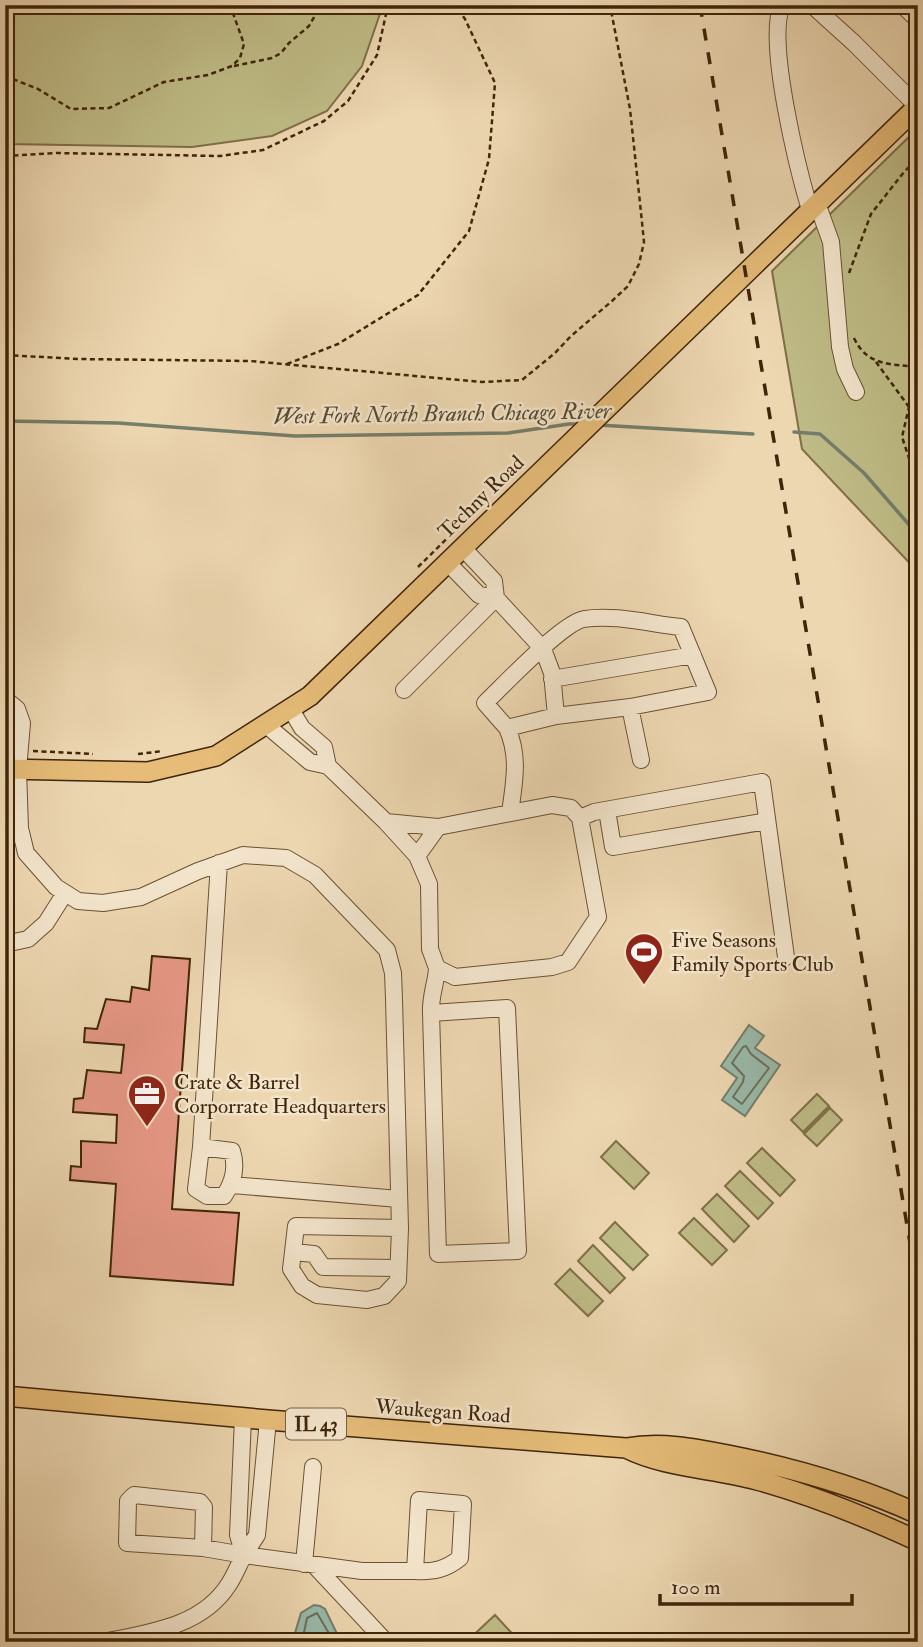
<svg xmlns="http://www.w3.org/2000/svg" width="923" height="1647" font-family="'IM FELL Double Pica',serif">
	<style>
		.green { fill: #bfbc87; stroke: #7f7048; stroke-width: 2 }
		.water { fill: #99baab; stroke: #757e6a; stroke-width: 2 }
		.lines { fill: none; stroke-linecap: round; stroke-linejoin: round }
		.shore { stroke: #6c705a; stroke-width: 2 }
		.stream { stroke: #757e6a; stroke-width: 3.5 }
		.building { fill: #e79886; stroke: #3f2509; stroke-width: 2 }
		.minor-casing { stroke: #6a5233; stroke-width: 18 }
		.major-casing { stroke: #3f2509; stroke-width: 22 }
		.path { stroke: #3f2509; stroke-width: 2.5; stroke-dasharray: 5 3.5; stroke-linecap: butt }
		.minor { stroke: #f3e5cc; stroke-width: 16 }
		.major { stroke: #e6bc78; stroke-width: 19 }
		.rail { stroke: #3f2509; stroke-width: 3.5; stroke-dasharray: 12 12; stroke-linecap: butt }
		.labels { text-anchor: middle; stroke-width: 5; stroke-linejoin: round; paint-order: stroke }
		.shield { fill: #f3e5cc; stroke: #755f44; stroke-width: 2 }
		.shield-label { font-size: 19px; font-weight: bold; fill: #3f2509 }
		.street-label { font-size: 21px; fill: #3f2509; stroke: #f3e5cc }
		.poi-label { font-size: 21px; fill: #3f2509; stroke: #f3e5cc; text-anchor: start }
		.water-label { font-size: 23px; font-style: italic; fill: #564a32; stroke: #f3e5cc }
	</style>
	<rect width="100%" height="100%" fill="#edd7b1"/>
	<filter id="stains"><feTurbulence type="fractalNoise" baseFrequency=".00286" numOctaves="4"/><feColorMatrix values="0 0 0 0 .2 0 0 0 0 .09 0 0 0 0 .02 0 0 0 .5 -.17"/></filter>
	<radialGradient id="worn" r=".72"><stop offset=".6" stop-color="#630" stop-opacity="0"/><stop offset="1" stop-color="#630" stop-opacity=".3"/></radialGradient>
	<!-- green -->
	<path class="green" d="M5 5H383L362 66 327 111 272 136 192 147 5 144Z
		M918 128V572L802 449 772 271Z
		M817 1094 829 1106 803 1132 791 1120Z
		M830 1108 842 1120 817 1146 804 1134Z
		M616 1141 649 1173 634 1189 601 1157Z
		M762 1148 795 1180 780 1196 747 1163Z
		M740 1171 773 1203 758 1219 725 1186Z
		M717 1194 749 1226 734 1242 702 1209Z
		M694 1218 727 1250 712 1265 679 1233Z
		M615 1222 648 1255 633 1270 600 1238Z
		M593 1245 625 1278 610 1293 578 1261Z
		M570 1269 603 1301 588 1316 555 1284Z
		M495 1615 520 1642H466Z"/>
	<!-- water -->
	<path class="water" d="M749 1025 764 1036 755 1048 780 1065 745 1116 722 1100 737 1078 721 1066Z
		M314 1605 320 1606 325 1609 341 1642H295V1633L301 1613Z"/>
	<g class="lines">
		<!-- shore -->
		<path class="shore" d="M746 1046 751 1054 769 1068 742 1104 733 1097 743 1082 744 1076 732 1063 743 1047Z
			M302 1642 307 1618 317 1613 334 1642"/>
		<!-- stream -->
		<path class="stream" d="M5 421 118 423 295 436 508 433 569 424H580
			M598 425 753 434
			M794 432 820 434 864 473 918 535"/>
	</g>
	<!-- building -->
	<path class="building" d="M152 956 190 959 172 1209 239 1213 233 1285 110 1276 116 1184 70 1180 71 1166 81 1167V1141L116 1143 117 1115 73 1112 74 1099 83 1098 87 1070 121 1073 124 1045 84 1042 85 1028 97 1029 106 999 130 1002 132 987 149 990Z"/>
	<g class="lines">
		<defs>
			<path id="minor" d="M782 5C766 41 798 170 810 210
				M812 5 854 43 917 106
				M902 5 918 20
				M817 203 831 242 840 347 845 369 856 392
				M462 547 494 581 496 598
				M447 562 479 595 496 598 543 649 552 673 556 716
				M552 679 693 655
				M404 690 496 598
				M5 699 17 709 22 723 18 770 20 828 26 853 56 887 78 901 103 903 141 897 198 871 243 855 286 858 315 875 387 950 393 973 394 999 400 1228 398 1281 384 1296 367 1300 317 1295 302 1286 291 1269 296 1226 400 1228
				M630 707 556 716 507 728 485 703C504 685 562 623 584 619 615 614 651 624 681 627L708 692 630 707 641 760
				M265 724 310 762 328 766 324 747 302 728 290 708
				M507 728C520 757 514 783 510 813
				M328 766 386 822 417 856 429 884 430 949 437 968 455 977 552 967 568 962 598 917 580 818 571 808 552 805 438 827
				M607 810 613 847 767 821
				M580 818 594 812 762 782 786 957
				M386 822 438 827 417 856
				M5 944 28 939 46 923 65 893
				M431 1013 507 1008 518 1251 438 1254 431 1013C430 997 436 984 437 968
				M201 1147 219 863
				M201 1147 232 1151C237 1167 233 1183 224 1196H207L196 1189Z
				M232 1185 399 1199
				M293 1252 314 1254 323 1267 398 1268
				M243 1418 238 1535 244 1555 257 1535 268 1420
				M419 1500 463 1504 460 1558C445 1570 433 1572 415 1571Z
				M203 1548 204 1507 200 1502 134 1495 128 1501 127 1543 203 1548 244 1555
				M304 1564 313 1467
				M315 1566 386 1642
				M103 1642C148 1633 202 1627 229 1584 235 1575 239 1564 244 1555L362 1571H415"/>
			<path id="major" d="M5 769 148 772 216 756 310 696 918 106
				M5 1396 268 1420 626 1448C661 1442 693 1448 728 1455 793 1468 857 1486 918 1514
				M626 1448C666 1468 714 1468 757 1480 812 1495 866 1517 918 1541"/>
		</defs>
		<!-- minor casing -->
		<use href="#minor" class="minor-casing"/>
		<!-- major casing -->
		<use href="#major" class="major-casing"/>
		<!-- path -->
		<path class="path" d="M234 66 272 58 281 53 289 43 309 26 317 12 326 5
			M5 76 38 89 71 109 109 108 164 82 208 75 232 66 240 58 244 44 230 5
			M910 133 918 141
			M5 156 57 153 220 156 263 150 324 121 348 101 377 55 388 5
			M849 273 871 214 904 172 918 158
			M911 279 918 228
			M854 338C867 366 890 364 918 367
			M5 355 79 359 250 361 482 382 522 380 555 353 571 336 612 301 628 286 639 264 644 242 640 203 630 109 610 5
			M876 362 909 407
			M287 364 338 344 418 295 469 231 489 159 495 83 465 19 455 5
			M918 391 909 407 902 437 918 485
			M418 567 480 506
			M33 751 93 754
			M138 754 163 751"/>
		<!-- minor -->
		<use href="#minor" class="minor"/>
		<!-- major -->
		<use href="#major" class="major"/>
		<!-- rail -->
		<path class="rail" d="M700 5 918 1290"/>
	</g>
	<!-- icons -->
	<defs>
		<symbol id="stadium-pin" viewBox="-11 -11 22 30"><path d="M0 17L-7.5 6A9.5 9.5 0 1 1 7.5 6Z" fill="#8f2418" stroke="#f3e5cc"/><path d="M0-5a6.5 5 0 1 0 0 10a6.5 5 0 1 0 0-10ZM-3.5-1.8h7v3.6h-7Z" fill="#fff"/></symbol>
		<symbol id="office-pin" viewBox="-11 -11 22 30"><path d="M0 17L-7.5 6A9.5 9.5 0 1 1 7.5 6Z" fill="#8f2418" stroke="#f3e5cc"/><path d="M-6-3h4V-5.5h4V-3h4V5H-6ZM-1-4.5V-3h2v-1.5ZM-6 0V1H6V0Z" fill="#fff"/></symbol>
	</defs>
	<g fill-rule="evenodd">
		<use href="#stadium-pin" x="622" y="930" width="44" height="60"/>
		<use href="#office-pin" x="125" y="1072" width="44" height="60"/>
	</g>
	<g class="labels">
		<!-- shield labels -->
		<rect class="shield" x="286" y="1408.5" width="60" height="31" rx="5"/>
		<g class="shield-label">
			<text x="316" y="1431">IL 43</text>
		</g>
		<!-- street labels -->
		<g class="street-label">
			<text transform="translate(481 497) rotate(-44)" y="7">Techny Road</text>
			<text transform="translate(443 1411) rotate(4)" y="7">Waukegan Road</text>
		</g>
		<!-- poi labels -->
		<g class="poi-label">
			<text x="671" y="947">Five Seasons<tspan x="671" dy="24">Family Sports Club</tspan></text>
			<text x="174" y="1089">Crate &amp; Barrel<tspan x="174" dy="24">Corporrate Headquarters</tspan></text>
		</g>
		<!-- water labels -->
		<g class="water-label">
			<text transform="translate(442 413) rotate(-1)" y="8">West Fork North Branch Chicago River</text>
		</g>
	</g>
	<!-- margin -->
	<rect width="923" height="1647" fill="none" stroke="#edd7b1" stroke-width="28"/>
	<rect x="7" y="7" width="909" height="1633" fill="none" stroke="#3f2509" stroke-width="3.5"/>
	<rect x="14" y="14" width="895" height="1619" fill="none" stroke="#3f2509" stroke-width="2"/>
	<!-- scale -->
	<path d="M660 1594v10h192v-10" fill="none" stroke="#3f2509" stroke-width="3.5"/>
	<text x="671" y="1594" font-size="21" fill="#3f2509" stroke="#f3e5cc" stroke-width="5" paint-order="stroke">100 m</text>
	<rect width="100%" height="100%" filter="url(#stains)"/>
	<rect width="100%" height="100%" fill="url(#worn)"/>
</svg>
